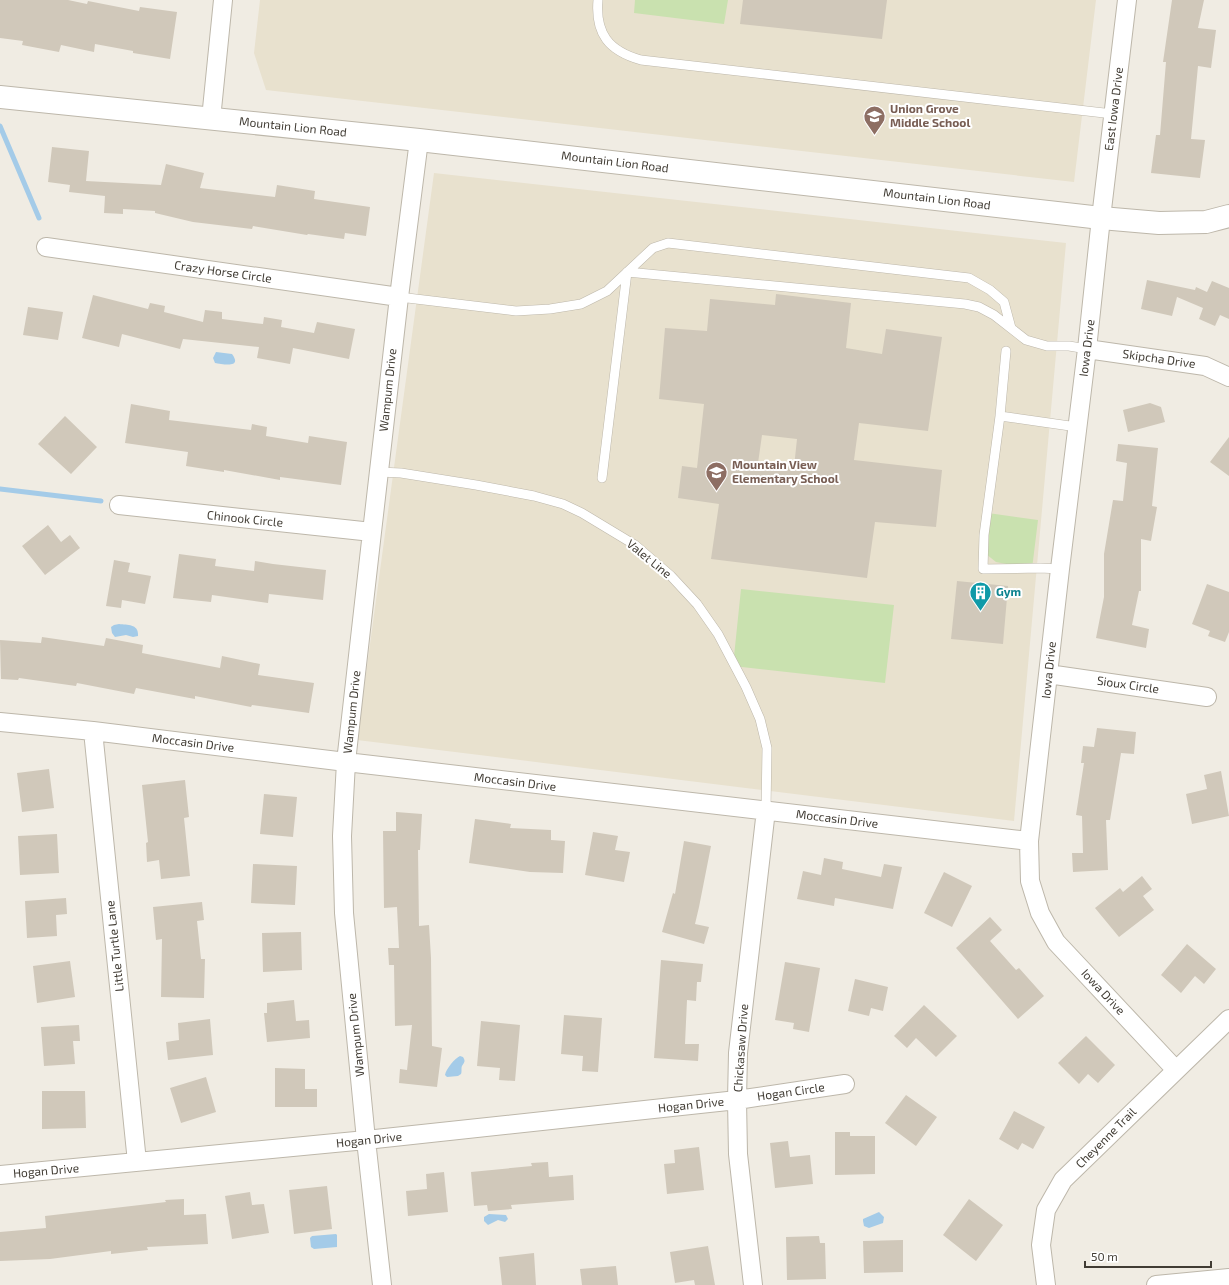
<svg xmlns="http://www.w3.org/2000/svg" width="1229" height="1285" font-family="'Exo 2',sans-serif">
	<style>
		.education { fill: #e8e1ce }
		.green { fill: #c9e1af }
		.water { fill: #a4cbe8 }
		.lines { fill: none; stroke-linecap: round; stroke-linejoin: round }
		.stream { stroke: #a4cbe8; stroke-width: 5 }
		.building { fill: #d0c8ba; fill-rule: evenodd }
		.service-casing { stroke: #bdb7aa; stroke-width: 10 }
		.minor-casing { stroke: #bdb7aa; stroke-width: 20 }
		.tertiary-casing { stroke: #bdb7aa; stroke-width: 24 }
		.service { stroke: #fff; stroke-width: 9 }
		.minor { stroke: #fff; stroke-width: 18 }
		.tertiary { stroke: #fff; stroke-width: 22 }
		.labels { text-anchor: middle; stroke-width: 4; stroke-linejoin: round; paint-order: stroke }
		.education-label { font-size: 12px; font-weight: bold; fill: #785e54; stroke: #fff; text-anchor: start }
		.street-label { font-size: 12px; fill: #413c34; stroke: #fff }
		.culture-label { font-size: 12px; font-weight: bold; fill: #0d838f; stroke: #fff; text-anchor: start }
	</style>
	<rect width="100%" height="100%" fill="#f0ece3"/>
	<!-- education -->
	<path class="education" d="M260 0H1096L1074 182 266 90 254 53Z
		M434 173 1066 243 1014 821 357 740Z"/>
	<!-- green -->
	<path class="green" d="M635 0H728L724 24 634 13Z
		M988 513 1038 520 1032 569 996 562 986 554Z
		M741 589 894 605 885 683 733 666Z"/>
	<!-- water -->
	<path class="water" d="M216 352 232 354C243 369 222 364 215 363L213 358Z
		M119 624C128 625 139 624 138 636L133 637 126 635 115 637 112 633 111 627 114 625Z
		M460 1056 463 1057C466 1062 464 1062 462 1066 461 1068 462 1072 461 1074L458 1076 447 1077 445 1075C446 1069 455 1058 460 1056Z
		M879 1212 884 1217 883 1223 869 1228 864 1226 863 1221V1219Z
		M489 1214 506 1215 508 1219 505 1222 498 1220 488 1225 484 1221V1217Z
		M336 1234 337 1235V1247L314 1249 311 1247 310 1238 312 1236Z"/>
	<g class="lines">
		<!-- stream -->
		<path class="stream" d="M0 126 39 218
			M0 489 101 501"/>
	</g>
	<!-- building -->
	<path class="building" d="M0 0H68L87 4 88 1 139 11 140 7 177 12 170 59 133 53V51L95 44 94 52 61 45 59 52 22 45 23 41 0 38Z
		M743 0H887L882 39 740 24Z
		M1172 0H1204L1198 28 1216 30 1211 68 1198 66 1191 139 1205 140 1200 178 1151 173 1156 135H1160L1166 62H1163Z
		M52 147 89 151 86 181 161 185 166 164 204 173 200 188 275 197 277 185 315 191 314 199 370 207 366 236 345 233 344 239 308 234 307 235 253 226 252 229 193 222 155 213V211L123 209V214L104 213 105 196 69 192 70 185 48 182Z
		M1147 280 1195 290 1196 287 1207 292 1212 281 1229 288V319L1220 315 1215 326 1199 319 1203 308 1177 297 1172 316 1141 309Z
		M776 294 851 303 846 348 882 354 886 329 942 337 928 431 859 423 854 460 942 470 936 527 875 522 867 578 711 559 719 504 678 498 682 466 697 468 704 404 659 399 665 328 707 331 710 299 775 305ZM762 435 797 439 794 467 758 463Z
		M93 295 148 309 150 303 165 306 164 312 203 322 205 310 222 312V319L263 324 264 317 282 320 281 327 314 333 317 322 355 329 349 359 293 348 290 364 257 358 259 347 183 339 180 349 122 334 119 347 82 338Z
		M28 307 63 312 58 340 23 335Z
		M1150 403 1161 407 1165 422 1128 432 1123 410Z
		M131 404 170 411 169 420 251 430 252 424 267 427 266 436 308 443 309 436 347 442 341 485 280 477V480L224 470V472L186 466 188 452 125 443Z
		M65 416 97 447 71 474 38 444Z
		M1229 437V476L1210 462Z
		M1118 444 1158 448 1152 506 1157 507 1151 541 1141 539V591H1139L1132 625 1149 629 1146 648 1096 638 1104 597V554L1113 500 1123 501 1127 463 1116 461Z
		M48 525 61 542 70 535 80 548 45 575 22 546Z
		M179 554 216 559 215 566 254 571 255 561 273 564 326 570 323 600 269 594 268 603 212 595 211 602 173 598Z
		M114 560 130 563 128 572 151 576 145 604 122 600 121 608 106 606Z
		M957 581 1008 586 1003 644 951 639Z
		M1207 584 1229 592V632L1225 642 1208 636 1210 631 1192 624Z
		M42 637 104 646 106 638 143 645 142 653 220 668 222 656 260 664 258 675 314 683 309 713 252 705 251 707 195 696V699L136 688 134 694 77 683 76 686 19 678 18 680 1 679 0 640 41 643Z
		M1097 728 1136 732 1134 754 1121 753 1110 820H1106L1108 870 1073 872 1072 853H1083L1082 816 1076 815 1084 763H1081L1083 746 1094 747Z
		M49 769 54 808 22 812 17 773Z
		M1221 771 1229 816 1192 824 1186 794 1207 789 1204 775Z
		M185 780 189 817 184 818 190 876 161 879 159 860 147 862 146 843 148 842 142 785Z
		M264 794 297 797 293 837 260 834Z
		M396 812 422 814 420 850H418L419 926 429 925 431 958 432 1046 442 1048 437 1087 399 1083 400 1069 407 1070 412 1025 395 1026 394 965H389L388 948H399L397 907 384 908 383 831H396Z
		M475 819 511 824 510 828 551 830V840L565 841 563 873 530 872 469 863Z
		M593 832 618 836 615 850 630 852 624 882 585 875Z
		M57 834 59 873 20 875 18 836Z
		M684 841 711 846 699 907 695 924 709 927 704 944 662 932 673 893 675 894Z
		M824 858 843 862 842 869 881 877 884 864 902 867 893 909 835 898 834 906 797 899 803 871 821 875Z
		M253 864 297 866 295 905 251 903Z
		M944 872 972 886 952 927 924 913Z
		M1142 876 1152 889 1143 896 1154 910 1119 937 1095 908 1120 888 1123 892Z
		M66 898 67 914 56 915 57 936 27 938 25 901Z
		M202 902 204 920 197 921 201 959H205L204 998 161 997 162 939 156 940 153 907Z
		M990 917 1002 930 990 941 1016 970 1019 968 1044 996 1018 1019 956 948Z
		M301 932 302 970 263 972 262 933Z
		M1187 944 1216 969 1204 984 1195 976 1181 993 1161 975Z
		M661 960 703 964 701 982H697L696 1001 687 1000 685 1044H699L698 1061 654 1058Z
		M70 961 75 997 37 1003 33 966Z
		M785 962 820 968 809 1032 793 1029 794 1023 775 1020Z
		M855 979 888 987 883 1011 871 1008 869 1016 848 1011Z
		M294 1000 296 1021 309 1020 310 1038 267 1042 264 1013H267V1003Z
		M924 1005 957 1036 936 1057 916 1038 907 1048 894 1036Z
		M564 1015 602 1018 598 1072 582 1071 583 1056 561 1054Z
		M210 1019 213 1055 168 1060 166 1042 179 1040 178 1023Z
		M481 1021 520 1025 515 1081 499 1080 500 1068 477 1066Z
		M79 1025 80 1041H73L75 1064 44 1066 41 1027Z
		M1086 1036 1115 1065 1098 1083 1088 1074 1079 1084 1058 1063Z
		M275 1068 305 1069V1089H317V1107H275Z
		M206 1077 216 1112 181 1123 170 1088Z
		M42 1091H85L86 1128 42 1129Z
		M906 1095 937 1117 916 1146 885 1123Z
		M1014 1111 1045 1127 1033 1149 1022 1143 1018 1150 999 1139Z
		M835 1132H850V1136H875V1174L835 1175Z
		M788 1141 790 1157 810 1155 813 1184 775 1188 770 1143Z
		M699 1147 704 1190 667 1194 664 1164 675 1163 674 1150Z
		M548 1162 549 1177 573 1175 574 1200 511 1205 512 1209 488 1211 487 1205 474 1206 471 1172 532 1166 531 1163Z
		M444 1172 448 1212 408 1216 406 1191 427 1189 426 1174Z
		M327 1186 332 1229 294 1234 289 1190Z
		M250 1192 252 1205 264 1204 269 1233 232 1239 225 1196Z
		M184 1199V1215L206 1214 208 1244 147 1247 148 1250 111 1254V1251L50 1259 0 1261V1232L46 1228 45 1216 166 1202 165 1200Z
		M969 1199 1003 1225 976 1261 943 1235Z
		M819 1236 820 1243H825L826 1279 787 1280 786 1237Z
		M903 1240V1272L864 1273 863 1241Z
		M708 1246 715 1285H695L694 1280 675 1283 670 1252Z
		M534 1253 536 1285H502L499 1257Z
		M616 1266 618 1285H582L580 1269Z"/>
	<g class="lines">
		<defs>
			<path id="service" d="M598 0C595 34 609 51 641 60L1113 114
				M627 272 965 304 979 307 994 315 1026 340 1047 346H1069L1087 349
				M399 297 516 311 550 309 581 304 607 291 653 248 668 243 969 278 990 290 1004 302 1011 328
				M1006 351 1000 416 984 535 983 569 1040 568 1060 569
				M1000 416 1077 427
				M379 472 401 473 476 485 534 496 563 504 582 513 635 545 671 576 697 604 718 634 746 687 760 719 767 748 766 810
				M602 478 627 272"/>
			<path id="minor" d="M1127 0 1101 218 1087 349 1060 569 1029 841 1030 881 1040 913 1056 942 1176 1070
				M211 119 223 0
				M46 247 399 297
				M1087 349 1205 366 1229 377
				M119 505 372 532
				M1048 674 1207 697
				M0 722 93 731 346 762 1029 841
				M93 731 137 1162
				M0 1175 366 1140 737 1100 845 1084
				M382 1285 366 1140 344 913 342 836 346 762 372 532 399 297 419 140
				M753 1285 738 1154 737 1100 738 1053 766 810
				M1046 1285 1041 1245 1046 1210 1063 1180 1229 1019
				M1156 1285 1229 1278"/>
			<path id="tertiary" d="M0 97 419 140 1101 218 1159 223 1206 222 1229 216"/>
		</defs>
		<!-- service casing -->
		<use href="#service" class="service-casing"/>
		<!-- minor casing -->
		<use href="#minor" class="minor-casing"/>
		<!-- tertiary casing -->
		<use href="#tertiary" class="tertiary-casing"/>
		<!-- service -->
		<use href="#service" class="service"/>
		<!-- minor -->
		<use href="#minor" class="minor"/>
		<!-- tertiary -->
		<use href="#tertiary" class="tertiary"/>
	</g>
	<!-- icons -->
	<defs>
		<symbol id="school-pin" viewBox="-11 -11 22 30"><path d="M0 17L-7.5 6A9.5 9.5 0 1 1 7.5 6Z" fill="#8d6e63" stroke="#fff"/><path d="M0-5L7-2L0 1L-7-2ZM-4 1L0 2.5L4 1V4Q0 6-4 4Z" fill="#fff"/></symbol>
		<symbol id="building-pin" viewBox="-11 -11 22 30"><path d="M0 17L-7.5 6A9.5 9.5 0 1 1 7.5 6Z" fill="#0f9aa8" stroke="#fff"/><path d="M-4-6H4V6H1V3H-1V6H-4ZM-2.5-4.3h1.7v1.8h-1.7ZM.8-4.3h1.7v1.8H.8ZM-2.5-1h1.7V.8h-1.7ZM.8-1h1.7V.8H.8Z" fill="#fff"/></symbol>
	</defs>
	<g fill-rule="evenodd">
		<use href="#school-pin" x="862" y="104" width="25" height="34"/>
		<use href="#school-pin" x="704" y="460" width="25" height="34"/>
		<use href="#building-pin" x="968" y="580" width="25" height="34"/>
	</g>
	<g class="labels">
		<!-- education labels -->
		<g class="education-label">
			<text x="890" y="113">Union Grove<tspan x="890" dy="14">Middle School</tspan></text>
			<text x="732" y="469">Mountain View<tspan x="732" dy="14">Elementary School</tspan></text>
		</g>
		<!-- street labels -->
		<g class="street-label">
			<text transform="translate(1114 109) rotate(-83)" y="4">East Iowa Drive</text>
			<text transform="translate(293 127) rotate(6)" y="4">Mountain Lion Road</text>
			<text transform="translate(615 162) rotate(7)" y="4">Mountain Lion Road</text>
			<text transform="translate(937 199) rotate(7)" y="4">Mountain Lion Road</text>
			<text transform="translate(223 272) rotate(8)" y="4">Crazy Horse Circle</text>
			<text transform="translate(1087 348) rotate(-83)" y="4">Iowa Drive</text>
			<text transform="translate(1159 359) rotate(8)" y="4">Skipcha Drive</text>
			<text transform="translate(388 390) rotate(-84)" y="4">Wampum Drive</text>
			<text transform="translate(245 519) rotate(6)" y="4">Chinook Circle</text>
			<text transform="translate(649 559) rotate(39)" y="4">Valet Line</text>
			<text transform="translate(1049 670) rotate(-84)" y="4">Iowa Drive</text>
			<text transform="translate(1128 685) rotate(8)" y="4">Sioux Circle</text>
			<text transform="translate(352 712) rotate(-84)" y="4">Wampum Drive</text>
			<text transform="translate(193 743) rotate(7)" y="4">Moccasin Drive</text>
			<text transform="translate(515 782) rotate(7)" y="4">Moccasin Drive</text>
			<text transform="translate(837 819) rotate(7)" y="4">Moccasin Drive</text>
			<text transform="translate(115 946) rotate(-96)" y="4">Little Turtle Lane</text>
			<text transform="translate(1103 992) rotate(47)" y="4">Iowa Drive</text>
			<text transform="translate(356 1035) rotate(-96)" y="4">Wampum Drive</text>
			<text transform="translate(741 1048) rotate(-86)" y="4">Chickasaw Drive</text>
			<text transform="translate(791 1092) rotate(-8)" y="4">Hogan Circle</text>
			<text transform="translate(691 1105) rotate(-6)" y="4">Hogan Drive</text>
			<text transform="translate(1106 1138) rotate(-45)" y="4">Cheyenne Trail</text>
			<text transform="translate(369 1140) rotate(-6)" y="4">Hogan Drive</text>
			<text transform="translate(46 1171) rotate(-5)" y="4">Hogan Drive</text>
		</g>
		<!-- culture labels -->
		<g class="culture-label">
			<text x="996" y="596">Gym</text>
		</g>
	</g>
	<!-- scale -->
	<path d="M1085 1261v6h126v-6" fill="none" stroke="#413c34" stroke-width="2"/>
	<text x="1091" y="1261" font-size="12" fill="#413c34" stroke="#ffffff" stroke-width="3" paint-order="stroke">50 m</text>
</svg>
